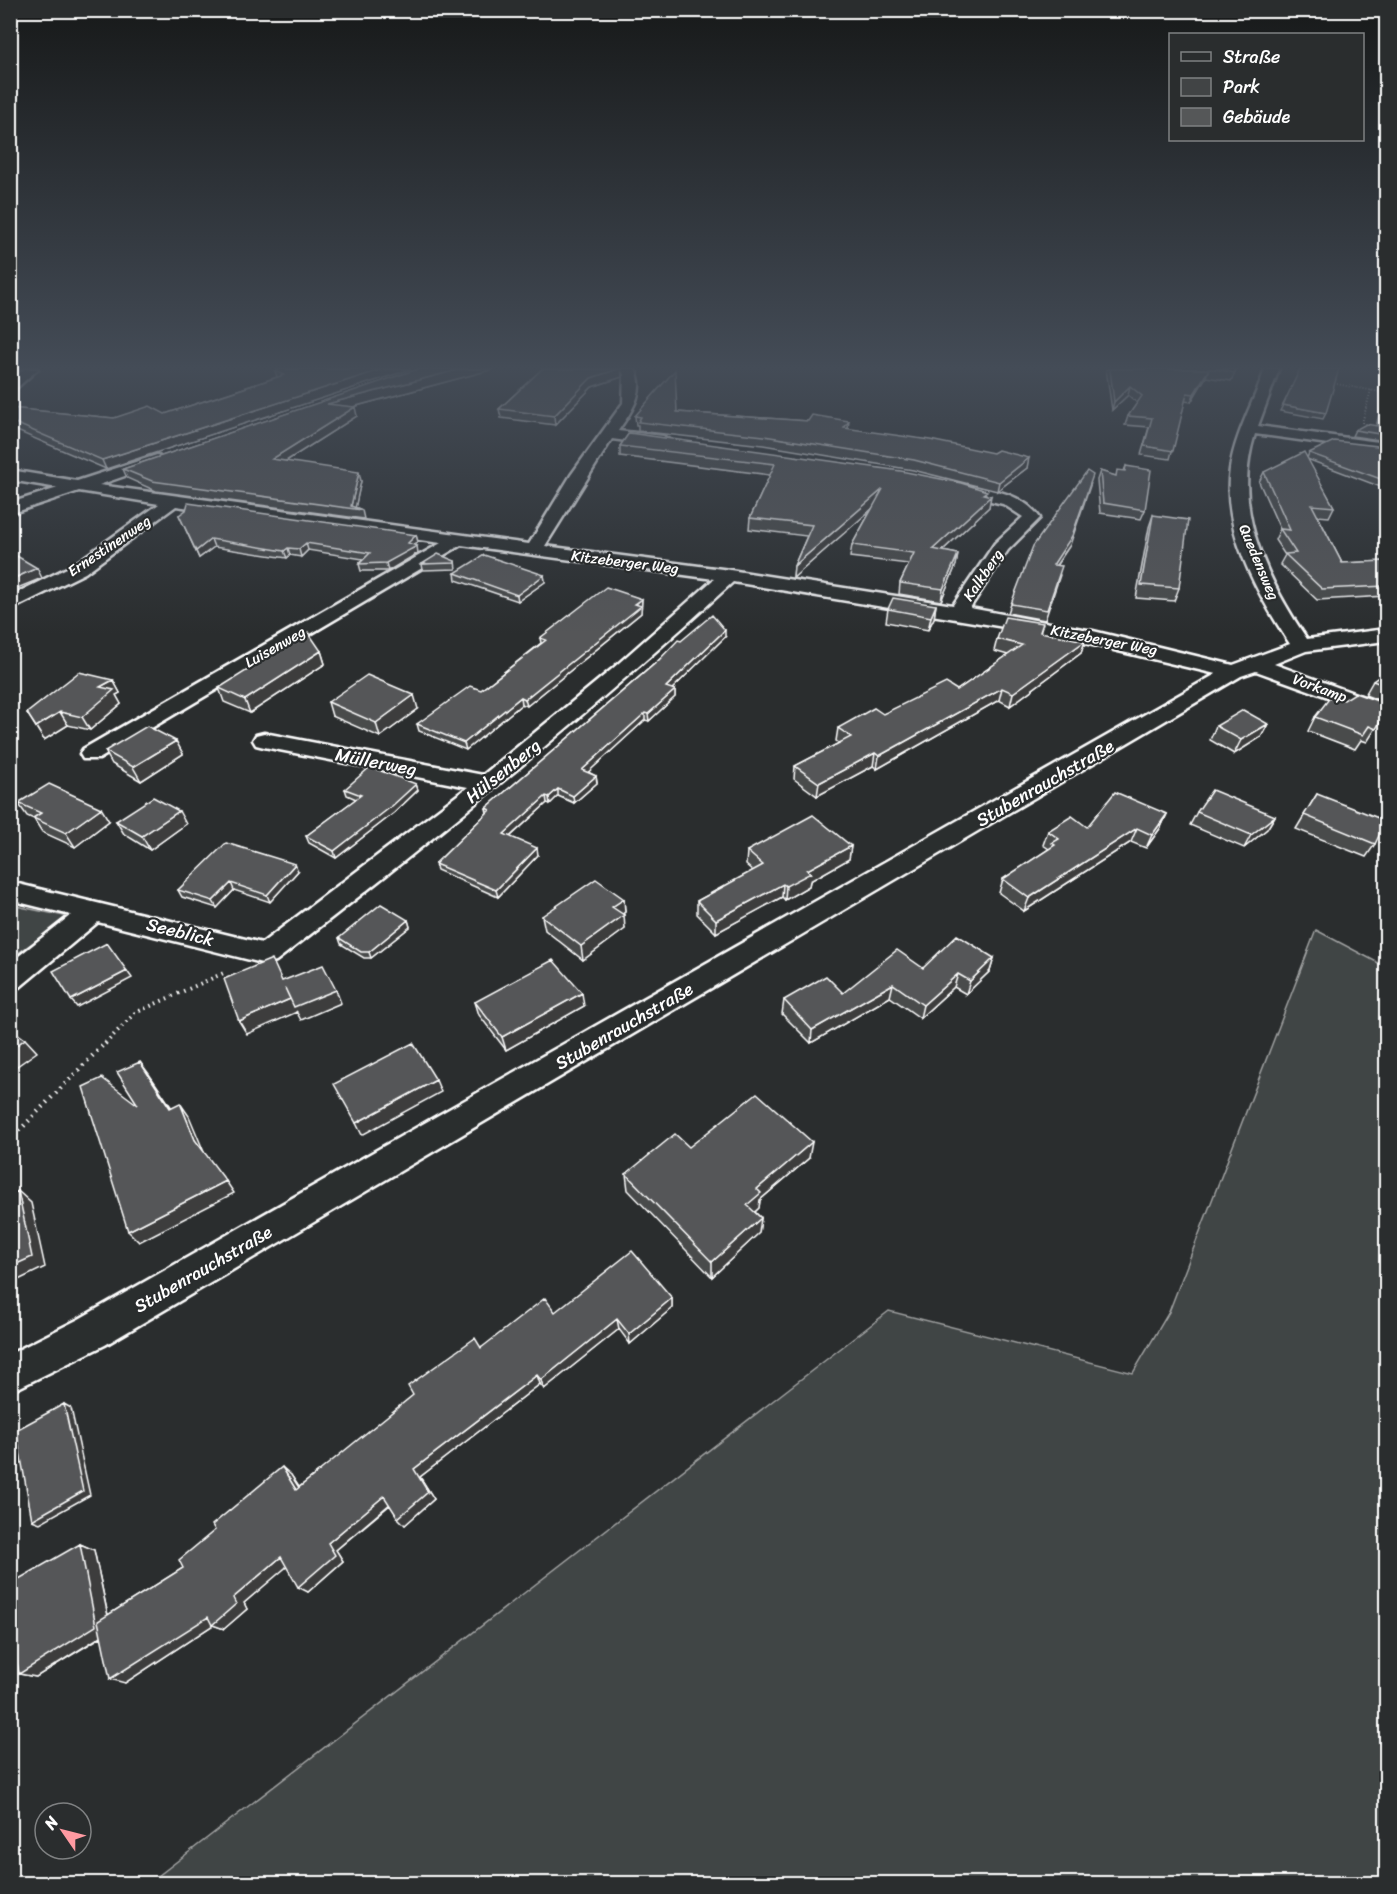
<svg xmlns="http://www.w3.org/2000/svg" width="1397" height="1894" font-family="Sriracha,sans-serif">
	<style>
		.green { fill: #414445; stroke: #a0a2a2; stroke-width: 1.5 }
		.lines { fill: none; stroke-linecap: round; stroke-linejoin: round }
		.minor-casing { stroke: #fff; stroke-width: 5 }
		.path-far2 { stroke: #fff; stroke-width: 2; stroke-dasharray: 1 2; stroke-linecap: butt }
		.path-far1 { stroke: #fff; stroke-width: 4; stroke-dasharray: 1.5 4.5; stroke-linecap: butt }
		.path { stroke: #fff; stroke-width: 4.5; stroke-dasharray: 1.5 5; stroke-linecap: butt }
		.minor { fill: #2a2d2e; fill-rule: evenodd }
		.wall { fill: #494b4c; stroke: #fff; stroke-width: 1.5 }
		.shaded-wall { fill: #3c3d3e; stroke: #fff; stroke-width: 1.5 }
		.building { fill: #555758; stroke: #fff; stroke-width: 1.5 }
		.labels { text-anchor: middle; stroke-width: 4.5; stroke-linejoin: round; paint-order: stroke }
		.far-street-label { font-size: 15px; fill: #fff; stroke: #2a2d2e }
		.street-label { font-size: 18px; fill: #fff; stroke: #2a2d2e }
	</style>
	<rect width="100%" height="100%" fill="#2a2d2e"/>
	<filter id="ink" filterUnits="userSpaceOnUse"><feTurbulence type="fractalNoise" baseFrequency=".0167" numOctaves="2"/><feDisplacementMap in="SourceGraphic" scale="12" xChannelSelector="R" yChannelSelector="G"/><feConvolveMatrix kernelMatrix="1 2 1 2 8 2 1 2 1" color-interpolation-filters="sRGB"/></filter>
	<g filter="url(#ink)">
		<!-- green -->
		<path class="green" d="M11 905 69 917 11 958Z
			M1316 930 1386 967V1883H149L889 1311 1133 1373 1169 1312Z"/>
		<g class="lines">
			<defs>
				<path id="minor" d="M24 369H38L10 394V382Z
					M621 369H635C647 392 630 413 618 431L663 436 671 441 663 446 612 439 545 546 730 570 953 605 995 543 1023 517 1003 504 950 491 948 488 950 485 956 483C986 489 1021 491 1040 518L1008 550 970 608 1093 631 1233 665 1290 644C1258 595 1221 530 1230 469 1235 434 1254 402 1265 369H1279L1258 426 1386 443V452L1255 434C1231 508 1266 578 1307 639L1386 629V641L1306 651 1274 664 1386 705V718L1256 671 1241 676 105 1345 10 1392V1354L79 1319 1216 674 1046 634 733 582C587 716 433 840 276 961L266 964 98 922 20 987 10 990V963L71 915 10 900V882L262 943 468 787 264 747 256 745 253 740 256 735 264 733 483 775 611 670 714 579 461 545 99 759H83L80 754 83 749 441 543 176 506 85 573 10 610V596L73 565 159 504 79 491 10 514V503L58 488 10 480V470L77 481 157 455 165 460 162 463 99 485 529 544 571 475 623 403 624 375Z"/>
			</defs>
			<!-- minor casing -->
			<use href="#minor" class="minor-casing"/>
			<!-- path-far2 -->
			<path class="path-far2" d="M1331 383 1386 393
				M1379 392 1386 373
				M1362 423 1371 390"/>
			<!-- path-far1 -->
			<path class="path-far1" d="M105 1044 135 1013 226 972"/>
			<!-- path -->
			<path class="path" d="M10 1140 106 1042"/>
			<!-- minor -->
			<use href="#minor" class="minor"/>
		</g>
		<!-- wall -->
		<path class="wall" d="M280 369H411L106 469 10 428V408L114 418 165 414 277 377 275 371Z
			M418 369H494L353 407 357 416 286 461 361 481 355 507 362 510 364 519 156 491 127 478 123 469Z
			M542 369H621L622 377 592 387 555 425 501 418 499 409Z
			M1106 369H1237L1231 381 1206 377 1191 402 1185 401 1170 459 1141 455 1149 427 1125 425 1128 416 1137 403 1128 395 1112 410Z
			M1386 392V443V441L1352 436 1355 430 1376 426 1383 398Z
			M1283 405 1326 413 1323 419 1280 411Z
			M677 412 808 421H849L848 429 1027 468 997 491 913 470 763 445 638 431V425H636L635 416Z
			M629 433 986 494 989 507 942 551 958 554 956 565 941 601 899 594 900 583 909 564 850 557 852 545 872 508 793 578 794 566 807 536 749 529 750 518 770 475 620 456V446Z
			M1386 447V489L1307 459 1334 507 1329 517 1318 516 1342 563 1386 561V596L1317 600 1280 564 1285 555 1275 540 1280 529 1259 482 1264 472 1307 458 1309 453Z
			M1126 466 1145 510 1141 519 1100 513 1097 480 1100 471 1115 476 1124 471Z
			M179 515 416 535 418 542 415 545 418 553 388 571H361L359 564 363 559 308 550 301 557 290 555 287 558 214 547 199 558Z
			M1153 515 1179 588 1174 601 1136 598 1149 527Z
			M1070 545 1056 566 1060 575 1045 620 1008 613 1011 604Z
			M455 561 456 569 423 570 422 564Z
			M455 573 544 575 545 582 518 601 456 580Z
			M642 599 641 613 527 706 522 704 466 750 419 731 417 724 481 690 541 643 540 638Z
			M936 605 934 618 928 630 886 622 888 609Z
			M1040 633 1085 641 1081 653 1010 706 999 700 877 769 873 766 817 796 794 779 795 766 839 743 836 741 838 728 883 714 957 690 1008 655 994 651 997 639Z
			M725 637 672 689 675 690V697L649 721 645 720 588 772 596 776 597 783 574 803 558 796 550 804 547 803 510 837 538 855 498 897 437 870 435 864 487 813 486 808 681 641Z
			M321 651 325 664 250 713 224 702 219 688Z
			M1386 672V703L1365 695 1373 681Z
			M113 680 120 693 116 695 121 704 90 730 68 725 44 740 27 713Z
			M1344 700 1386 712 1367 742 1361 740 1355 749 1308 731 1315 717Z
			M328 702 418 709 380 737 332 716Z
			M1268 724 1261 737 1234 754 1210 740 1216 726Z
			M176 741 183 754 141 781 112 764 105 751Z
			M416 784 418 790 394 813 336 858 309 843 306 836 356 799 347 795 345 789Z
			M1317 794 1375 844 1366 857 1296 829Z
			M18 803 109 821 75 847 42 832 34 819 27 816Z
			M1197 812 1275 816 1267 829 1244 848 1190 825Z
			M1167 814 1161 827 1146 848 1131 842 1024 911 999 893 1003 879 1049 849 1043 845 1048 831 1087 827Z
			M116 821 186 824 150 850 124 834Z
			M851 846 849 859 810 881 809 886 785 900 782 897 716 933 697 914V901L753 871 746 865 747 851Z
			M298 871 270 902 234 890 217 908 182 897 178 890Z
			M624 899 625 912 622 914 625 929 583 960 545 930 542 916Z
			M408 920 410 927 371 958H364L341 944 339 938Z
			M994 958 990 971 966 994 954 987 920 1018 890 997 811 1043 782 1014 784 1000 843 993 923 968Z
			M475 1002 584 1006 506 1050 479 1015Z
			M689 1147 809 1158 760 1200 759 1208 755 1212 761 1218 759 1233 712 1277 628 1190 626 1174Z
			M672 1298V1308L630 1344 619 1329 544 1389 540 1384 420 1477 434 1499 405 1525 390 1505 336 1550 343 1561 308 1592 286 1566 244 1603 247 1609 224 1629 213 1625 125 1683 101 1637 36 1677 19 1674 80 1544 94 1550 108 1615 183 1568 291 1475 299 1487 481 1348 555 1312Z"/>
		<!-- shaded-wall -->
		<path class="shaded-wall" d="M383 369H411L106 469 102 460Z
			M461 369H494L330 413 327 404Z
			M618 369H621L622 377 592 387 555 425 554 416 591 378Z
			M1209 369 1206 377 1191 402 1194 394Z
			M1130 386 1128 395 1112 410 1114 402Z
			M355 407 357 416 275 468 272 459Z
			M1029 458 1027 468 997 491 999 482Z
			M359 472 361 481 355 509 351 506Z
			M1091 483 1070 545 1050 574 1053 565Z
			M883 489 881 501 793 578 794 566Z
			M991 496 989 507 931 561 933 549Z
			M416 535 418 542 411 549 417 546 418 553 388 571 386 563Z
			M211 539 214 547 199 558 196 551Z
			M306 543 308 550 301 557 299 549Z
			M288 548 290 555 287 558 284 551Z
			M958 554 956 565 941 601 943 589Z
			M37 568 42 578 10 591V580Z
			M544 575 545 582 518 601 517 595Z
			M642 599 641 613 527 706 525 699Z
			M936 605 934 618 928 630 931 617Z
			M725 630V637L667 694 666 687Z
			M1085 641 1081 653 1010 706 1013 693Z
			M321 651 325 664 250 713 245 700Z
			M113 680 120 693 116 695 121 704 90 730 82 717 100 687Z
			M1002 688 999 700 877 769 879 756Z
			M675 690V697L649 721 648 714Z
			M414 695 418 709 380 737 376 723Z
			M521 697 522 704 466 750 464 743Z
			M60 712 68 725 44 740 36 727Z
			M645 713V720L583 777 582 770Z
			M1268 724 1261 737 1234 754 1241 740Z
			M176 741 183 754 141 781 133 767Z
			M875 753 873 766 817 796 819 783Z
			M596 776 597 783 574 803 573 796Z
			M416 784 418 790 394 813 336 858 334 851Z
			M558 789V796L550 804 549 797Z
			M546 796 547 803 505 841 504 834Z
			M101 808 109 821 75 847 66 833Z
			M179 811 186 824 150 850 142 836Z
			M1167 814 1161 827 1146 848 1152 835Z
			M1275 816 1267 829 1244 848 1251 835Z
			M1137 828 1131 842 1024 911 1029 898Z
			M851 846 849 859 810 881 809 886 785 900 786 886 807 870Z
			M537 848 538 855 498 897 496 890Z
			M295 864 298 871 270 902 267 895Z
			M231 883 234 890 217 908 213 901Z
			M783 884 782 897 716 933V920Z
			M624 899 625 912 614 920 612 907Z
			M624 915 625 929 583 960 581 946Z
			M408 920 410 927 371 958 369 952Z
			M994 958 990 971 966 994 970 981Z
			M127 971 132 978 77 1007 71 1000Z
			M958 974 954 987 920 1018 923 1005Z
			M893 984 890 997 811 1043 812 1030Z
			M336 990 341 1003 301 1020 296 1011 297 1012 247 1034 239 1021 290 999Z
			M582 993 584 1006 506 1050 502 1037Z
			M25 1039 37 1052 10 1071V1050Z
			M140 1062 149 1074 180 1120 170 1108Z
			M436 1080 441 1092 362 1135 356 1123Z
			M180 1103 189 1116 204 1152 195 1140Z
			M812 1142 809 1158 760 1200 759 1208 746 1220 747 1205 757 1189Z
			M226 1181 234 1193 139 1242 128 1231Z
			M18 1191 31 1203 45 1267 10 1284V1267Z
			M761 1218 759 1233 712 1277V1262Z
			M672 1298V1308L630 1344 629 1334Z
			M617 1319 619 1329 544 1389 541 1380Z
			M537 1375 540 1384 420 1477 434 1499 405 1525 398 1518 414 1469Z
			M64 1404 71 1408 90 1495 40 1523 32 1520Z
			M282 1467 291 1475 305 1497 296 1490Z
			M384 1496 391 1503 336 1550 343 1561 308 1592 298 1587 328 1543Z
			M80 1544 94 1550 111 1630 36 1677 19 1674Z
			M281 1557 291 1563 244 1603 247 1609 224 1629 213 1625 125 1683 110 1679 233 1598Z"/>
		<!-- building -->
		<path class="building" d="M280 369H383L102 460 10 421V408L114 418 150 406 165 414 284 375 275 371Z
			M418 369H461L327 404 355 407 272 459 359 472 351 506 362 510 152 481 123 469Z
			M542 369H618L591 378 554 416 499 409Z
			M1110 369H1209L1194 394 1187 393 1173 451 1144 446 1152 418 1128 416 1142 396 1130 386 1114 402Z
			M1215 369H1236L1234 373Z
			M1300 369H1339L1326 413 1283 405Z
			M675 370 677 412 808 421 812 415 849 421 844 428 930 440 993 453 998 450 1029 458 999 482 914 460 764 436 638 422 641 417 635 416Z
			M1386 392V435L1355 430 1366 424 1377 426Z
			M629 433 901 471 961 483 987 491 983 494 991 496 933 549 958 554 943 589 900 583 914 553 852 545 883 489 794 566 812 525 750 518 775 464 620 446Z
			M1334 441 1386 447V481L1309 453Z
			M1304 452 1334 507 1312 505 1342 563 1386 561V586L1322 589 1285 554 1296 553 1280 529 1290 530 1264 472Z
			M1126 466 1151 470 1145 510 1103 503 1100 471 1116 476 1117 470 1125 471Z
			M1087 471 1093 475 1072 536 1053 565 1062 566 1047 610 1011 604 1033 546Z
			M188 503 416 535 408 543 417 546 386 563 359 564 370 553 306 543 299 549 288 548 284 551 211 539 196 551 179 515 186 510Z
			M1153 515 1188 520 1179 588 1141 585Z
			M10 552 37 568 10 580Z
			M438 554 455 561V563L422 564Z
			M484 555 544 575 517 595 455 573Z
			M606 587 642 599 635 604 641 606 525 699 521 697 464 743 417 724 470 686 481 690 546 640 540 638Z
			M893 598 936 605 931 617 888 609Z
			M712 615 725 630 666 687 675 690 648 714 645 713 582 770 596 776 573 796 558 789 549 797 546 796 504 834 537 848 496 890 435 864 490 810 486 808 658 661 678 640 681 641Z
			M1005 617 1043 623 1040 632 1085 641 1013 693 1002 688 879 756 875 753 819 783 795 766 851 737 838 728 874 708 883 714 946 683 957 690 1022 645 997 639Z
			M308 632 321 651 245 700 219 688Z
			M79 672 113 680 100 687 114 690 82 717 60 712 36 727 27 713Z
			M1386 672V686L1373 681Z
			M367 675 414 695 376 723 328 702Z
			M1355 693 1386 704V712L1376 729 1369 726 1363 735 1315 717 1331 696 1344 700Z
			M1243 710 1268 724 1241 740 1216 726Z
			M147 726 176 741 133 767 105 751Z
			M370 767 416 784 392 806 334 851 306 836 361 795 345 789Z
			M49 784 101 808 66 833 33 818 41 813 18 803Z
			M1212 790 1275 816 1251 835 1197 812Z
			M1115 792 1167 814 1152 835 1137 828 1029 898 1003 879 1055 845 1052 843 1059 839 1048 831 1072 816 1087 827Z
			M1317 794 1386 821 1375 844 1304 815Z
			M153 797 179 811 142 836 116 821Z
			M813 815 851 846 807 870 811 873 786 886 783 884 716 920 697 901 763 865 747 851Z
			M226 843 295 864 267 895 231 883 213 901 178 890Z
			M596 879 624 899 612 907 624 915 581 946 542 916Z
			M381 904 408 920 369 952H361L339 938Z
			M957 935 994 958 970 981 958 974 923 1005 893 984 812 1030 784 1000 826 976 843 993 897 950 923 968Z
			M107 943 127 971 71 1000 53 971Z
			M272 959 282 981 323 965 336 990 294 1007 285 988 290 999 239 1021 224 979Z
			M553 960 582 993 502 1037 475 1002Z
			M10 1028 25 1039 10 1050Z
			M413 1043 436 1080 356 1123 334 1084Z
			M140 1062 170 1108 180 1103 195 1140 226 1181 128 1231 83 1087 102 1078 138 1105 117 1072Z
			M757 1093 812 1142 757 1189 761 1193 747 1205 761 1218 712 1262 626 1174 675 1134 689 1147Z
			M18 1191 32 1257 10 1267V1195Z
			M632 1251 672 1298 629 1334 617 1319 541 1380 537 1375 414 1469 428 1492 398 1518 384 1496 328 1543 335 1555 298 1587 281 1557 233 1598 236 1604 212 1625 208 1617 110 1679 98 1621 183 1568 179 1560 215 1530 212 1525 282 1467 296 1490 413 1395 408 1386 475 1338 481 1348 545 1298 555 1312Z
			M64 1404 83 1491 32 1520 16 1430Z
			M80 1544 96 1626 19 1674 10 1621V1584Z"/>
	</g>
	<!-- sky -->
	<linearGradient id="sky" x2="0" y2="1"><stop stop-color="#171919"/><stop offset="0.58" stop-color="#444c57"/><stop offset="1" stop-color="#444c57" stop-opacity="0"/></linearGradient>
	<rect width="1397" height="634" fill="url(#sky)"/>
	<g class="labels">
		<!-- far-street labels -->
		<g class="far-street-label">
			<text transform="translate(109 546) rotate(-34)" y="5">Ernestinenweg</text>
			<text transform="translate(625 562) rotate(7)" y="5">Kitzeberger Weg</text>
			<text transform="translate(1259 562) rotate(67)" y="5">Quedensweg</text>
			<text transform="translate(983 575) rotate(-56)" y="5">Kalkberg</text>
			<text transform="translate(1104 640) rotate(11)" y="5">Kitzeberger Weg</text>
			<text transform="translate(275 647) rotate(-30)" y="5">Luisenweg</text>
			<text transform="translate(1320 688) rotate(20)" y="5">Vorkamp</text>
		</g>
		<!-- street labels -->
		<g class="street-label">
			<text transform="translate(376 762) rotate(11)" y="6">Müllerweg</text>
			<text transform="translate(503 771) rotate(-39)" y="6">Hülsenberg</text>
			<text transform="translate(1045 783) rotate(-30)" y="6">Stubenrauchstraße</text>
			<text transform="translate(180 932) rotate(14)" y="6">Seeblick</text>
			<text transform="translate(624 1026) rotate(-30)" y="6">Stubenrauchstraße</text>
			<text transform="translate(203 1269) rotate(-30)" y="6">Stubenrauchstraße</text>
		</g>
	</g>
	<!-- margin -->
	<rect width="1397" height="1894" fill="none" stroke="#2a2d2e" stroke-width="36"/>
	<rect x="18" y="18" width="1361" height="1858" fill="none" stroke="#fff" stroke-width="2" filter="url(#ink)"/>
	<!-- legend -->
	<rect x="1169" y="33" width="195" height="108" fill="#2a2d2e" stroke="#7f8182" stroke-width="1.5"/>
	<rect x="1181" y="52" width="30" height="9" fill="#2a2d2e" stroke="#7f8182" stroke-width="1.5"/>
	<text x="1223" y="63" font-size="18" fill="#ffffff">Straße</text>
	<rect x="1181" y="78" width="30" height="18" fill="#414445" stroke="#7f8182" stroke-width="1.5"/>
	<text x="1223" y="93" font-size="18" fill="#ffffff">Park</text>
	<rect x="1181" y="108" width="30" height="18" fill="#555758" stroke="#7f8182" stroke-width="1.5"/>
	<text x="1223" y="123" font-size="18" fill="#ffffff">Gebäude</text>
	<!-- north arrow -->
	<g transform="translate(63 1831) rotate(305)"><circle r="28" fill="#2a2d2e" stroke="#7f8182" stroke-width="1.5"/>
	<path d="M0-4.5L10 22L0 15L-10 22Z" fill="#ff9aa2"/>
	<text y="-9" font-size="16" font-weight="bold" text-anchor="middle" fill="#ffffff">N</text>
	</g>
</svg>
